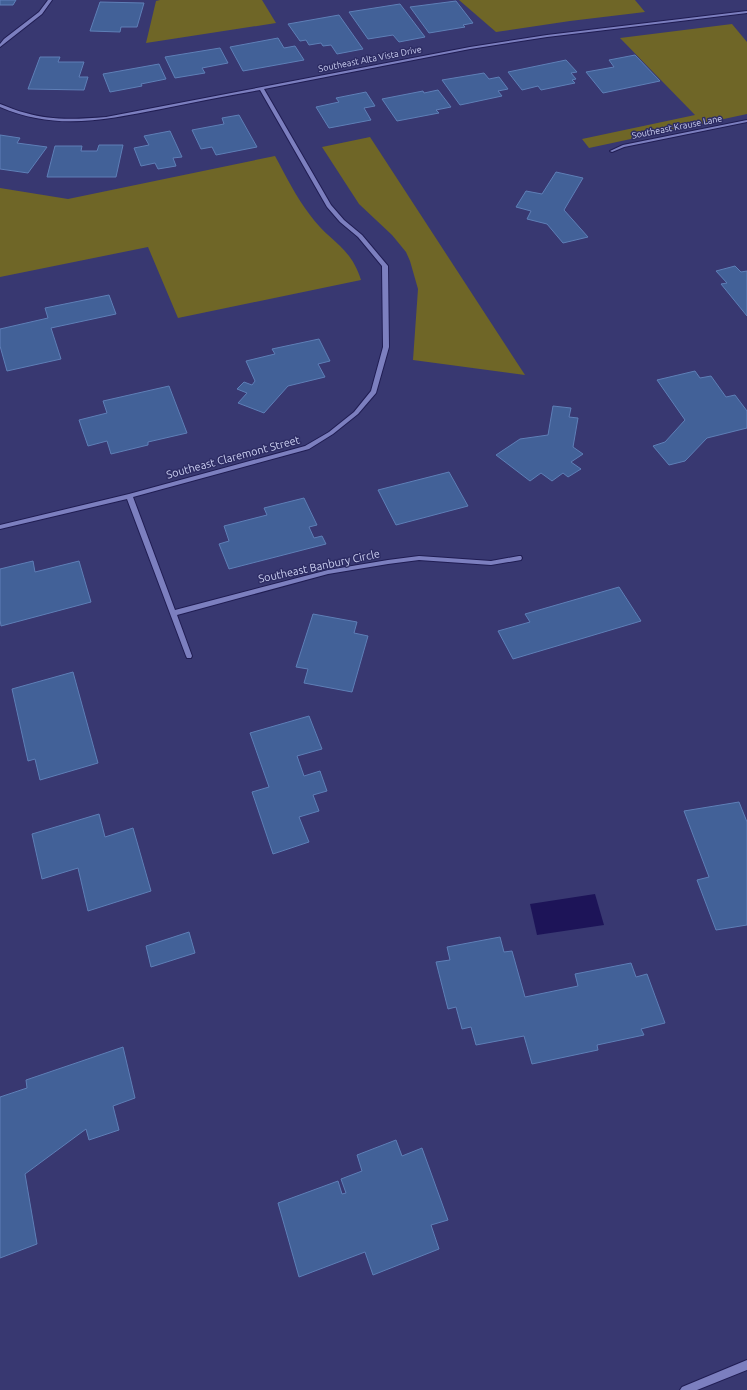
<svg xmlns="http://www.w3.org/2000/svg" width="747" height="1390" font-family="Ubuntu,sans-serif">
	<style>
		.green { fill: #6f6627 }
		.water { fill: #1d1458 }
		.building { fill: #426198; stroke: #5e7fb7 }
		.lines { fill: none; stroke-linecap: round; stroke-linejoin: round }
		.minor-casing { stroke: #201d53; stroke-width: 2 }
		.minor { fill: #7c7fbf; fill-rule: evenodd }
		.labels { text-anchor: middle; stroke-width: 3; stroke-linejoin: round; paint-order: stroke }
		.far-street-label { font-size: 9px; fill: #ccd0f2; stroke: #2e2d65 }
		.street-label { font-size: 11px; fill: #ccd0f2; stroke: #2e2d65 }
	</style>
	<rect width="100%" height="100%" fill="#383871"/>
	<!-- green -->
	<path class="green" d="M160 0H262L276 23 146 43 156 1Z
		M459 0H635L645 12 570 21 496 32Z
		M732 24 747 42V114L589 148 582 139 695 115 620 38Z
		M370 137 525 375 413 360 418 289 410 261 406 252 392 235 359 204 322 147Z
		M275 156C286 176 296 197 310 215 329 242 350 245 361 280L178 318 148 247 0 277V188L68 199Z"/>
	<!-- water -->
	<path class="water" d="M595 894 604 925 537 935 530 904Z"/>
	<!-- building -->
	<path class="building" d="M0 0H16L13 5H0Z
		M456 1 473 23 463 25 465 27 429 33 410 7Z
		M100 2 144 3 137 27H121L120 32 90 31Z
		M400 4 425 37 399 42 393 35 368 39 349 12Z
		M339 15 363 49 337 54 331 45 323 46 321 43 309 45 306 40 300 41 288 24Z
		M278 38 284 48 295 46 304 60 243 71 230 47Z
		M220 48 228 63 202 68 205 73 175 78 165 57Z
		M635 55 660 81 603 93 586 72 614 67 609 60Z
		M40 57H60L58 62H84L79 77H88L84 90 28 89Z
		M566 60 577 72 571 73 576 79 572 80 575 83 541 90 538 86 522 90 508 72Z
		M159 64 166 79 141 84 142 86 110 92 103 74Z
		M484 73 489 79 499 77 508 89 498 91 502 96 460 105 442 80Z
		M438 90 451 107 436 110 439 113 397 121 382 99 423 91 424 93Z
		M366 92 375 106 364 108 371 120 329 128 316 107 339 102 336 98Z
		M239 115 257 147 216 155 212 147 201 149 192 130 224 124 222 118Z
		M170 131 182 157 173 158 176 166 158 169 155 163 141 166 134 148 149 145 144 136Z
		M0 135 20 138 17 143 47 147 28 173 0 169Z
		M99 145H123L116 177H47L55 146H82L81 151H97Z
		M556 172 583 178 564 210 588 237 563 243 547 224 527 219 531 211 516 207 526 191 542 194Z
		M735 266 741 272 747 271V316L721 284 727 283 716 271Z
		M109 295 116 314 51 328 61 359 7 371 0 346V329L48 318 45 308Z
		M319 339 330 361 318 364 325 377 288 386 264 413 238 403 247 393 237 389 244 382 252 385 255 381 246 361 275 354 272 349Z
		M695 371 700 378 711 376 726 397 735 395 747 411V428L707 438 685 461 669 465 653 446 665 442 685 420 657 380Z
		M169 386 187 433 148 442V445L111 454 107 441 88 446 79 420 107 413 103 401Z
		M553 406 571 408 569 417 578 418 573 447 583 454 571 462 581 469 568 477 563 473 552 481 541 473 530 481 496 455 520 439 548 435Z
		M449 472 468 506 396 525 378 490Z
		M304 498 317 525 309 527 314 538 322 536 326 544 229 569 219 544 229 541 224 526 267 515 264 508Z
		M33 561 35 572 79 561 91 602 1 626 0 620V569Z
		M619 587 641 621 513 659 498 631 530 622 525 614Z
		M313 614 357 622 354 633 368 636 352 692 304 683 308 669 296 667Z
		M73 672 98 763 40 780 35 759 28 761 12 689Z
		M309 716 322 749 297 756 304 776 320 771 327 791 313 795 319 811 299 817 309 842 273 854 252 792 269 787 250 733Z
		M739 802 747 822V925L716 930 697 880 709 877 684 811Z
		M99 814 105 837 133 828 151 891 88 911 78 868 42 879 32 834Z
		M189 932 195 953 151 967 146 946Z
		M500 937 504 952 512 951 525 997 578 986 575 974 631 963 636 977 647 974 665 1023 641 1029 644 1035 597 1045 598 1050 532 1064 524 1036 476 1045 471 1027 462 1029 456 1007 448 1009 436 962 450 960 447 947Z
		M123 1047 135 1098 113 1106 119 1130 89 1140 86 1129 25 1174 37 1244 0 1258V1097L27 1088 26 1080Z
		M396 1140 402 1156 422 1148 448 1220 431 1225 439 1249 373 1275 365 1252 299 1277 278 1203 338 1181 342 1194 346 1193 341 1179 362 1171 357 1155Z"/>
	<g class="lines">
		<defs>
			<path id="minor" d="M48 0H52L42 14 0 47V44L4 39 39 12Z
				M747 11V13L547 37 470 49 264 89 331 205 344 220 362 235 388 266 389 347 376 393 358 414 333 434 309 449 133 497 175 610 328 570 388 560 419 556 491 561 519 556H521L522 558 521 560 491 565 419 560 388 564 328 574 177 615 192 656 191 658H187L186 656 127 499 0 529V525L129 494 305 446 329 432 354 412 371 391 383 347 382 266 358 237 340 222 327 207 260 90C227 96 194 102 161 109 104 120 56 131 0 107V104C9 107 17 111 26 113 52 121 79 119 106 117L470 47 547 35Z
				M747 120V122L624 147 612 152 610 151 623 145Z
				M747 1360V1370L697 1390H680L682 1387Z"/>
		</defs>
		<!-- minor casing -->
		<use href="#minor" class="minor-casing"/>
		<!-- minor -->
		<use href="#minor" class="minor"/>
	</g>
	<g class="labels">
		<!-- far-street labels -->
		<g class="far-street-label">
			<text transform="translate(370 59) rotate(-11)" y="3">Southeast Alta Vista Drive</text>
			<text transform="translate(677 127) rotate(-11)" y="3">Southeast Krause Lane</text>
		</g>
		<!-- street labels -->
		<g class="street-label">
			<text transform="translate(233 457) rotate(-15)" y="4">Southeast Claremont Street</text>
			<text transform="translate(319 566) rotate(-12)" y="4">Southeast Banbury Circle</text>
		</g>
	</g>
</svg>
